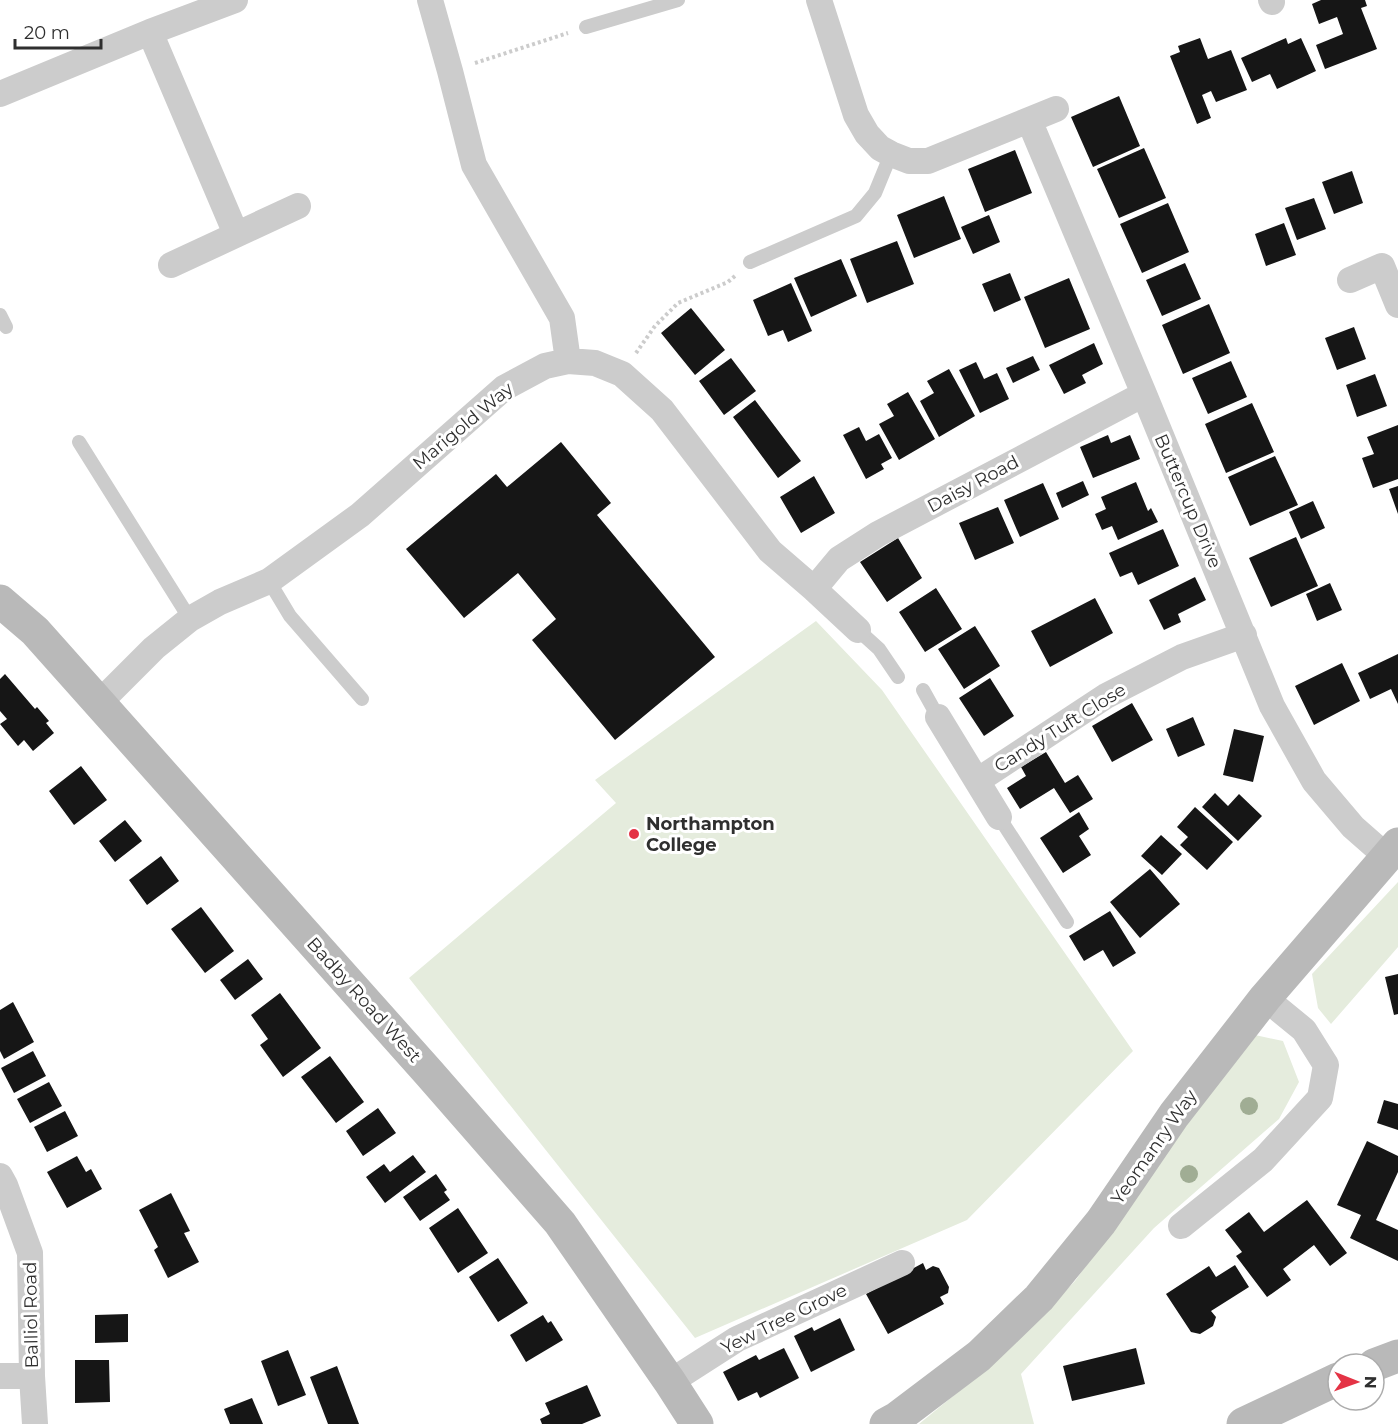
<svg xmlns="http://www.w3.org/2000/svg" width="1398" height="1424" font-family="Montserrat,sans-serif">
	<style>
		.green { fill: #e5ecdd }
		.building { fill: #161616 }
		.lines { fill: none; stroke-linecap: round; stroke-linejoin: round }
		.path { stroke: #ccc; stroke-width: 4; stroke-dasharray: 3 3; stroke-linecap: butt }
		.lane { stroke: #ccc; stroke-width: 14 }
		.street { stroke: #ccc; stroke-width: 26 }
		.secondary { stroke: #b9b9b9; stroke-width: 33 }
		.tree { fill: #a0ad94 }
		.poi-dot { fill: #e43345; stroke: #fff; stroke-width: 2 }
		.labels { text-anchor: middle; stroke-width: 6; stroke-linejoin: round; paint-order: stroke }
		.street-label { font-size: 18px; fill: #2f2f2f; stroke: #fff }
		.poi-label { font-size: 18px; font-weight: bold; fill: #2f2f2f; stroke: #fff; text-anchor: start }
	</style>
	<rect width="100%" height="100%" fill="#fff"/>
	<!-- green -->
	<path class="green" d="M816 621 882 690 1133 1051 967 1220 695 1338 409 978 616 803 595 780Z
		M1398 882V947L1331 1024 1318 1008 1312 974Z
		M1255 1035 1283 1041 1299 1082 1279 1119 1154 1228 1021 1374 1034 1424H919L1003 1355 1075 1281 1215 1085Z"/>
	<!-- building -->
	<path class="building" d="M1321 0H1365L1367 6 1361 8 1377 49 1325 69 1316 45 1343 34 1337 17 1319 24 1312 4Z
		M1200 38 1208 59 1231 50 1247 90 1216 102 1211 91 1202 95 1211 118 1197 124 1170 56 1180 52 1178 46Z
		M1286 38 1288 44 1301 38 1316 71 1277 89 1270 74 1252 82 1241 58Z
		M1119 96 1140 146 1093 167 1071 117Z
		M1144 148 1166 198 1119 218 1097 169Z
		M1015 150 1032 193 985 212 968 169Z
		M1352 171 1363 203 1334 214 1322 182Z
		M944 196 961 239 914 258 897 215Z
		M1314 198 1326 229 1297 240 1285 208Z
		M1168 203 1189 252 1142 273 1120 224Z
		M989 215 1000 242 973 254 961 227Z
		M1284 223 1296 255 1266 266 1255 234Z
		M897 241 914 284 867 303 850 259Z
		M841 259 857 296 811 317 794 278Z
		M1185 263 1201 299 1162 316 1146 280Z
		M1010 273 1021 300 994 312 982 284Z
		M1069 278 1090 329 1045 348 1024 297Z
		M791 283 812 331 788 342 783 330 768 336 753 300Z
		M1209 304 1230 353 1183 374 1162 325Z
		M691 308 725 350 695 375 661 333Z
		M1354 327 1366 359 1337 370 1325 338Z
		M1094 343 1103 364 1082 375 1086 383 1064 394 1049 365Z
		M1033 356 1040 370 1013 383 1006 368Z
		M731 358 756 391 724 415 699 381Z
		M1231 361 1247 397 1208 414 1192 378Z
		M976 362 984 379 997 373 1009 399 980 413 959 370Z
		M949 369 975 416 939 437 920 401 934 393 927 381Z
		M1375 374 1387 406 1357 417 1346 385Z
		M908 392 935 439 899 460 879 424 894 416 887 404Z
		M755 400 801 461 778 478 733 417Z
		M1252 403 1274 452 1226 473 1205 424Z
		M1398 425V479L1373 488 1362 458 1374 454 1367 437Z
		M859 427 866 441 879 434 892 458 881 464 884 469 866 479 843 435Z
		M1108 435 1111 443 1130 435 1140 459 1093 478 1080 447Z
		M561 442 611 503 597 515 715 657 615 740 532 640 556 619 518 573 464 618 406 549 496 474 507 487Z
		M1275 456 1298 505 1250 526 1228 477Z
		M814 476 835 513 801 533 780 497Z
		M1083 481 1089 495 1062 508 1056 493Z
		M1136 482 1148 511 1151 508 1158 522 1118 540 1112 526 1102 530 1095 514 1106 509 1101 497Z
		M1043 483 1059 519 1020 537 1004 500Z
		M1398 486V514L1389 489Z
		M1313 501 1325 528 1301 539 1289 512Z
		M998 507 1014 543 975 560 959 523Z
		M1163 529 1179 566 1138 585 1132 572 1120 577 1109 553Z
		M1296 537 1318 586 1271 607 1249 558Z
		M898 538 922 578 887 602 860 562Z
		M1195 577 1206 600 1178 614 1181 622 1164 630 1149 600Z
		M1330 583 1342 610 1317 621 1306 594Z
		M936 588 962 629 925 652 899 612Z
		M1095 598 1113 633 1050 667 1031 631Z
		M975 626 1000 666 964 689 938 649Z
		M1398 654V704L1391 689 1370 699 1358 673Z
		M1342 663 1360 701 1314 725 1295 686Z
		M5 674 35 709 37 707 49 721 46 723 54 733 33 751 24 740 18 746 0 724 7 719 0 711V679Z
		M990 678 1014 716 984 736 959 698Z
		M1132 703 1153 740 1112 762 1092 726Z
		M1193 717 1205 745 1178 757 1166 729Z
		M1234 729 1264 736 1253 782 1223 775Z
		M1046 752 1065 783 1078 775 1093 799 1070 813 1054 788 1020 809 1007 788 1026 776 1021 767Z
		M81 766 107 800 74 825 49 791Z
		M1215 793 1228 806 1239 794 1262 816 1238 841 1202 807Z
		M1195 807 1233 842 1207 870 1180 845 1188 837 1177 827Z
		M1079 812 1089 829 1079 836 1091 855 1063 873 1040 838Z
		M125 820 142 841 115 862 99 841Z
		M1161 835 1182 854 1162 875 1141 856Z
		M161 856 179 881 147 905 129 880Z
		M1150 869 1180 904 1140 938 1110 902Z
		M201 907 234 951 205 973 171 929Z
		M1110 911 1136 953 1113 967 1103 950 1084 961 1069 936Z
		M248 959 263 979 235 1000 220 980Z
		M1398 974V1014L1394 1015 1385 977Z
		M280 993 321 1048 283 1077 260 1045 268 1039 251 1015Z
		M13 1002 34 1042 4 1059 0 1051V1010Z
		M33 1051 46 1076 14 1093 1 1068Z
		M330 1056 364 1102 336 1123 301 1077Z
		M49 1082 62 1106 30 1123 17 1099Z
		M1384 1100 1398 1104V1130L1377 1123Z
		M378 1108 396 1133 363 1156 346 1131Z
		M65 1111 78 1136 47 1152 34 1127Z
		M1367 1141 1398 1156V1172L1376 1220 1398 1230V1261L1350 1238 1361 1215 1337 1205Z
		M413 1155 426 1172 385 1203 366 1177 384 1164 390 1172Z
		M77 1156 86 1172 91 1169 102 1189 67 1208 47 1172Z
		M436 1174 447 1190 444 1192 450 1200 420 1221 403 1197Z
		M171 1193 190 1231 184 1233 199 1262 168 1278 154 1250 158 1247 139 1210Z
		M1307 1200 1347 1253 1330 1266 1314 1245 1283 1269 1291 1280 1267 1297 1236 1256 1242 1252 1225 1230 1249 1212 1264 1232Z
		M458 1208 488 1253 458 1273 429 1228Z
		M498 1258 528 1303 498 1322 469 1277Z
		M923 1263 926 1270 933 1266 939 1268 949 1287 948 1293 940 1297 944 1304 888 1334 866 1294Z
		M1235 1265 1249 1287 1211 1311 1216 1317 1213 1326 1200 1334 1191 1332 1166 1294 1209 1266 1216 1277Z
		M128 1314V1342L95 1343V1315Z
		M543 1315 548 1323 551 1321 563 1340 526 1362 510 1335Z
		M840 1318 855 1350 811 1372 794 1336 812 1327 814 1331Z
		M784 1348 799 1378 760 1398 757 1392 738 1401 723 1372 756 1355 759 1360Z
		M1136 1348 1145 1384 1072 1401 1063 1366Z
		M288 1350 306 1395 278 1406 261 1361Z
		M75 1360H109L110 1402 75 1403Z
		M337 1366 359 1424H328L310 1377Z
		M587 1385 601 1416 582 1424H542L540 1419 550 1414 545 1403Z
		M252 1398 263 1424H230L224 1409Z"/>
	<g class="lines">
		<!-- path -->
		<path class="path" d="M475 63 568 33
			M636 353 655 326 678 303 728 282 736 275"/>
		<!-- lane -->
		<path class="lane" d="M586 27 678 0
			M750 262 856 216 875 193 891 154
			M0 315 6 327
			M79 442 190 619
			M269 581 290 616 362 699
			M858 630 879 649 898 677
			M923 690 938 717
			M999 817 1067 922"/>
		<!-- street -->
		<path class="street" d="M430 0 450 71 474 165 562 318 568 361
			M819 0 856 115 867 134 880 148 891 154 909 161H928L1056 109
			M1271 0 1272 2
			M150 32 236 234
			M0 94 150 32 235 0
			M1029 120 1144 394 1272 706 1314 781 1353 827 1386 856
			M171 265 298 206
			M1350 280 1382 266 1398 305
			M814 589 839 559 878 534 1144 394
			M100 702 154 648 190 619 220 602 269 581 360 515 504 388 545 366 568 361 595 363 622 374 662 410 770 551 814 589 858 630
			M938 717 999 817
			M977 781 1106 696 1182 657 1244 635
			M0 1176 5 1185 30 1253 32 1376 35 1424
			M1181 1226 1263 1160 1320 1098 1326 1065 1304 1030 1265 998
			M0 1376H32
			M670 1382 737 1339 902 1263"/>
		<!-- secondary -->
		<path class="secondary" d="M0 601 35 631 429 1073 560 1223 670 1382 697 1424
			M1374 1365 1398 1356
			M886 1424 897 1418 979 1356 1039 1298 1101 1222 1174 1115 1265 998 1398 844
			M1243 1424 1338 1379"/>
	</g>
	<!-- trees -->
	<g class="tree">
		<circle cx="1249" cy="1106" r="9"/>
		<circle cx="1189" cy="1174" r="9"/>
	</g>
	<!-- markers -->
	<circle class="poi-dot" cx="634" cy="834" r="6"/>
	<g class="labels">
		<!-- street labels -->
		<g class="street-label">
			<text transform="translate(463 426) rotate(-40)" y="6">Marigold Way</text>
			<text transform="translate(973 484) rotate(-28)" y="6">Daisy Road</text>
			<text transform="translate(1188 501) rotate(67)" y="6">Buttercup Drive</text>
			<text transform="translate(1060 728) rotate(-32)" y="6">Candy Tuft Close</text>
			<text transform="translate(364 1000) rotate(48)" y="6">Badby Road West</text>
			<text transform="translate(1154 1147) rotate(-55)" y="6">Yeomanry Way</text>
			<text transform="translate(31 1315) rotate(-91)" y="6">Balliol Road</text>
			<text transform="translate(784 1319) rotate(-26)" y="6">Yew Tree Grove</text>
		</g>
		<!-- poi labels -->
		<g class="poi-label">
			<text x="646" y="830">Northampton<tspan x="646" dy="21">College</tspan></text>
		</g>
	</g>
	<!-- north arrow -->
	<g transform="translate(1356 1382) rotate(91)"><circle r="28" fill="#ffffff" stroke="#acacac" stroke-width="1.5"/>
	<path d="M0-4.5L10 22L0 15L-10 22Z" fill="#e43345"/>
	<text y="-9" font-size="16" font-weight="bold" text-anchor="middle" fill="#2f2f2f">N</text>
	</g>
	<!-- scale -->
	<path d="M15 39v9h86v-9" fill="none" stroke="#2f2f2f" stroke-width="3"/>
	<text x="24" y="39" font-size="18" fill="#2f2f2f" stroke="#ffffff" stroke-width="4.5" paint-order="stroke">20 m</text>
</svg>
